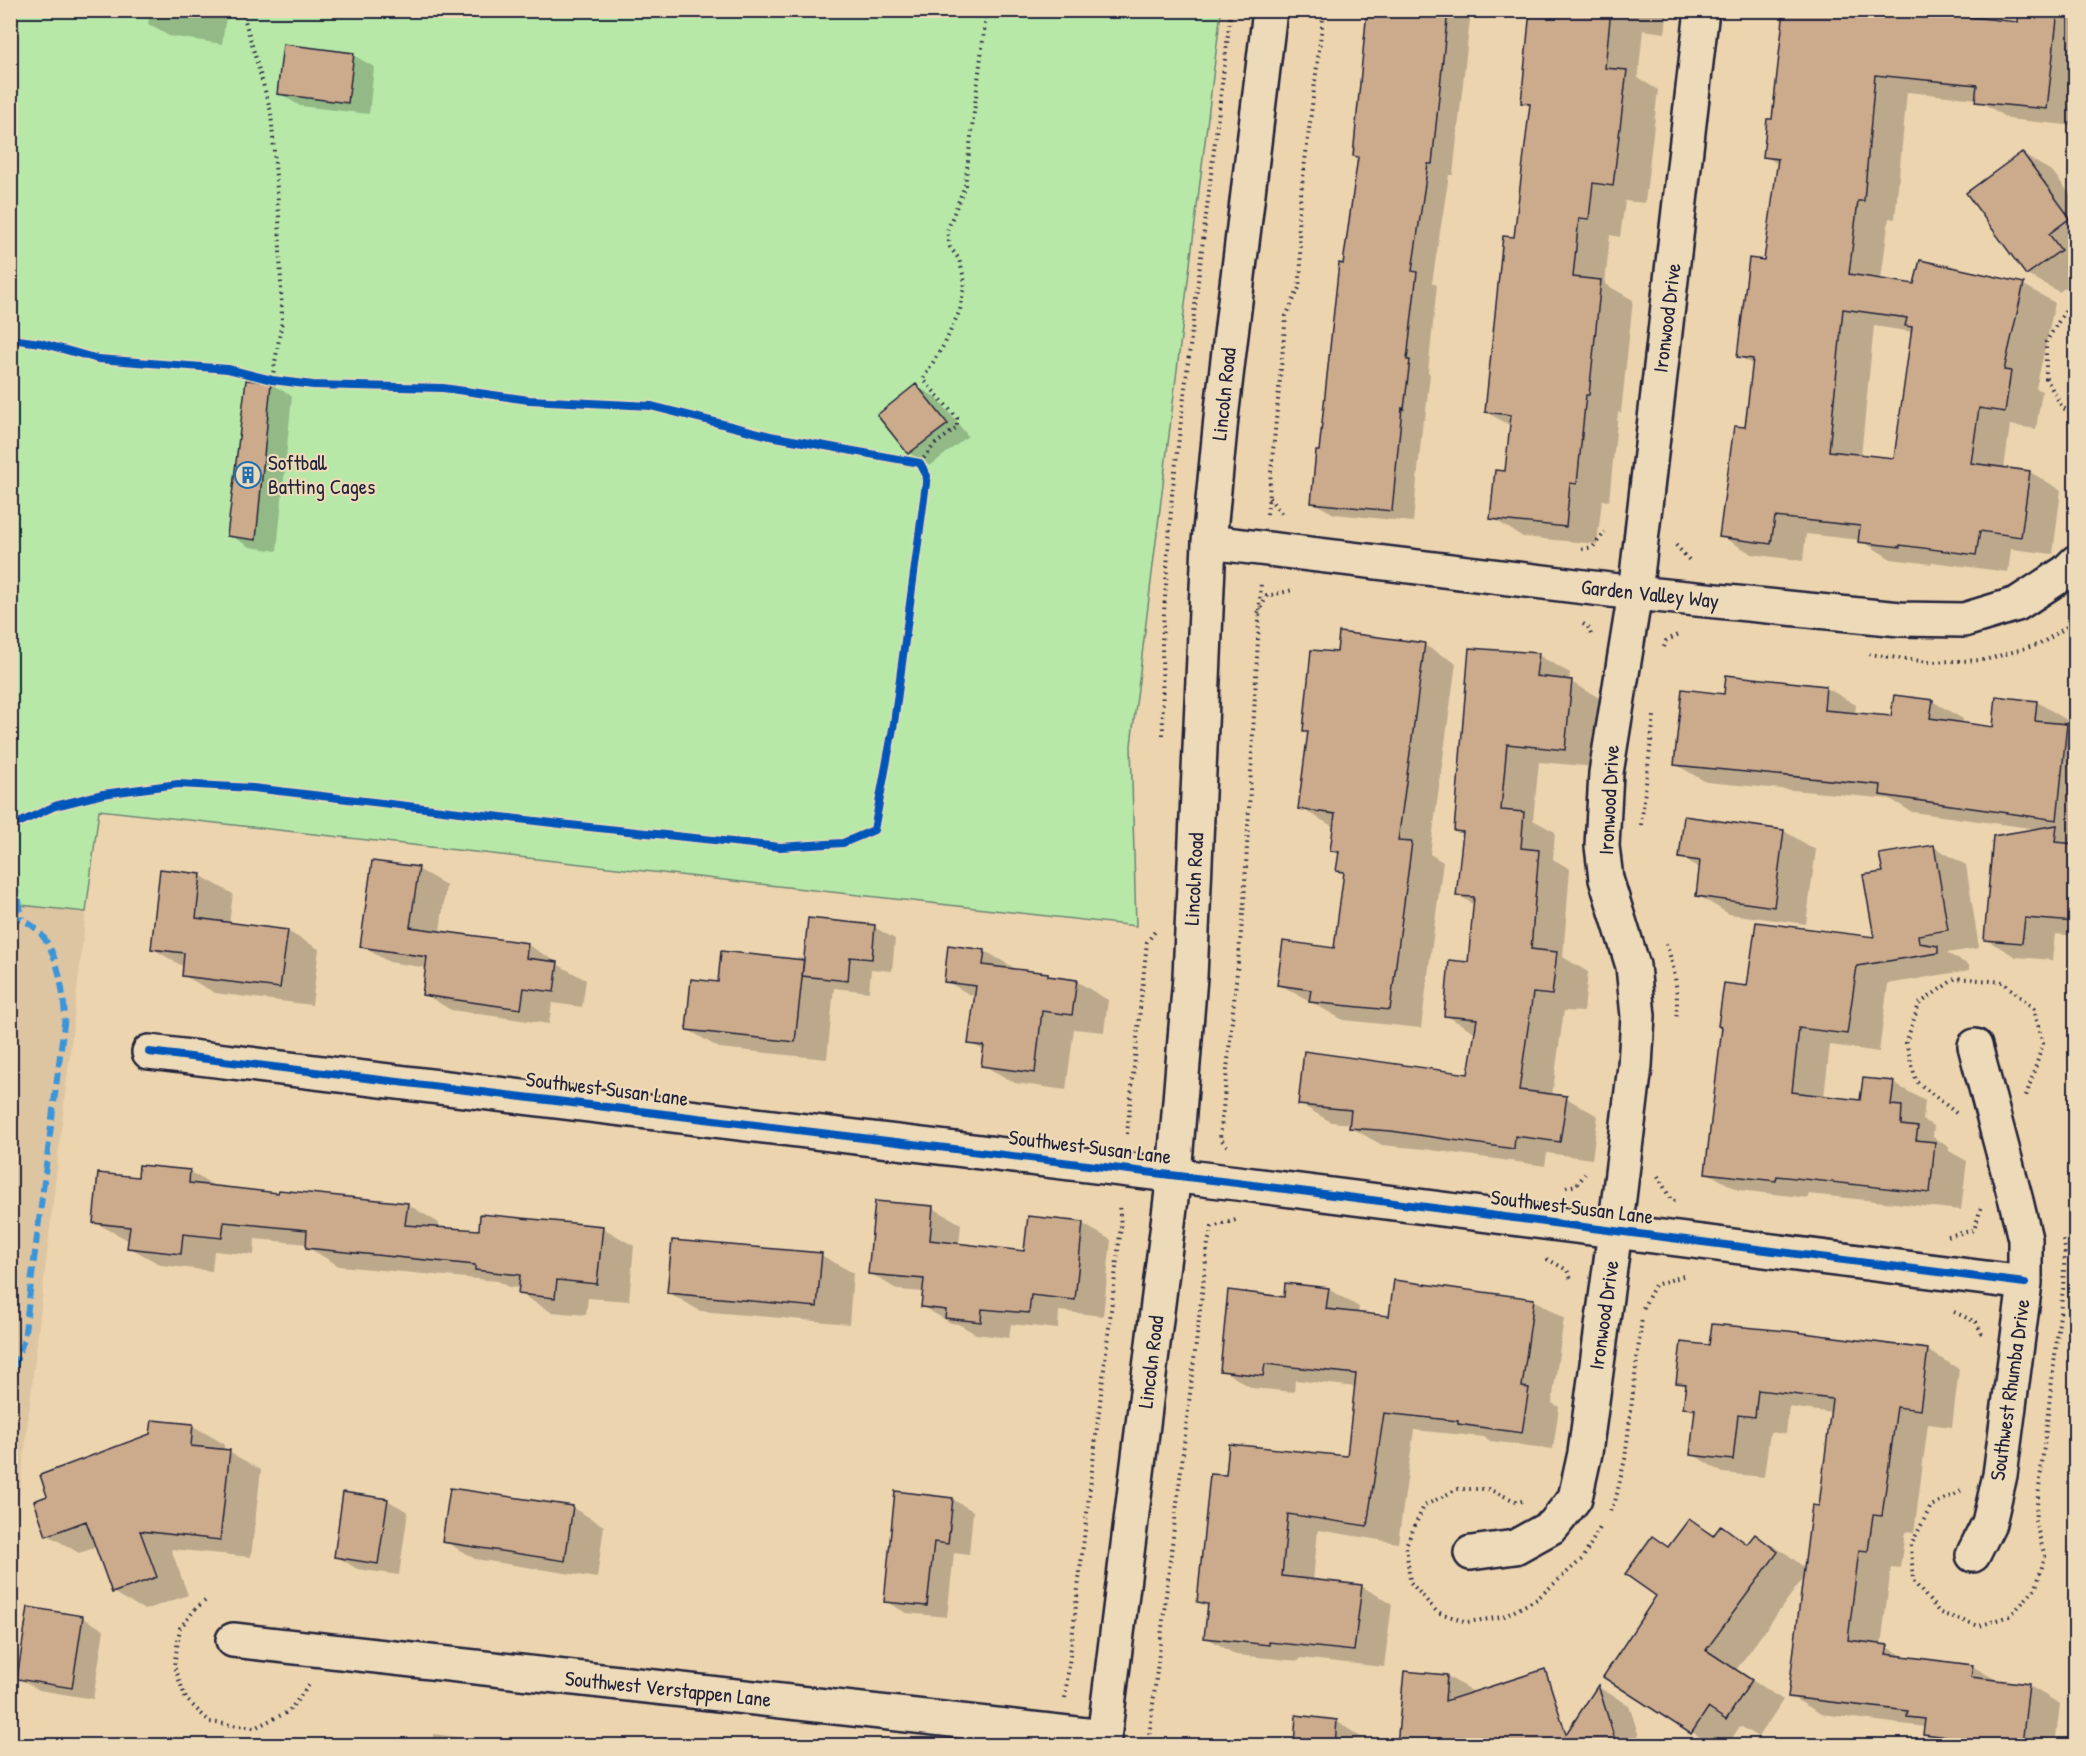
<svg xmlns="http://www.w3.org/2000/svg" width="2086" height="1756" font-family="'Patrick Hand',sans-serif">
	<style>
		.built { fill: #dec5a2 }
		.green { fill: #b7e8a8; stroke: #6c8572; stroke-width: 1.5 }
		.shadow { fill: #0003; fill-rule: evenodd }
		.building { fill: #cbab8c; stroke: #22223b; stroke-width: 1.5; fill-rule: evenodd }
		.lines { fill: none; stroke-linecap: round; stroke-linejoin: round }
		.minor-casing { stroke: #22223b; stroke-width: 38 }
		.path { stroke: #22223b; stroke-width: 4; stroke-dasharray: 1.5 4.5; stroke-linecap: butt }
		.minor { stroke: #eddab8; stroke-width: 33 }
		.quiet { stroke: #3b95d9; stroke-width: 6; stroke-dasharray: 12 6; stroke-linecap: butt }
		.cycleway-casing { stroke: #eddab8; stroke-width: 11 }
		.cycleway { stroke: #0057b8; stroke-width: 8 }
		.labels { text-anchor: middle; stroke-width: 4.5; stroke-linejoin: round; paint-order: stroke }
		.street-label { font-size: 21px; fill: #22223b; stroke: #eddab8 }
		.poi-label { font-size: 21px; fill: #22223b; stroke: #eddab8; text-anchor: start }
	</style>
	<rect width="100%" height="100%" fill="#ecd4af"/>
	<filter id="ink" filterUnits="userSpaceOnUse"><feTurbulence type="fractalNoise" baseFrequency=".0167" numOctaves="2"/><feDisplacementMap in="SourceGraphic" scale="12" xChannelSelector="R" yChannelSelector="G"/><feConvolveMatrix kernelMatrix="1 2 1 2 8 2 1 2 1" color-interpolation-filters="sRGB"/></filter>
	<g filter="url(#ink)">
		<!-- built -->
		<path class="built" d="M11 904 86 912 11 1570Z"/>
		<!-- green -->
		<path class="green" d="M11 11H1221L1131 745 1136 926 99 810 86 912 11 904Z"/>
		<!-- shadow -->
		<path class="shadow" d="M150 10H227L222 44 169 36 148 24Z
			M1369 10H1471L1453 175H1449L1432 283 1437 285 1428 372 1430 374 1425 420 1423 419 1413 522 1334 514 1312 502 1360 158 1355 156Z
			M1532 10H1668L1665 33 1643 30 1638 78 1658 90 1645 203 1625 201 1620 237 1610 235 1605 284 1633 300 1621 413 1618 412 1609 501 1602 500 1597 544 1523 537 1492 518 1506 473 1511 426 1486 412 1515 239 1531 107 1523 102Z
			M1785 10H1983L1982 20 2019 23 2020 10H2076V126L2008 119 1977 99 1907 92 1895 219 1889 218 1881 280 1916 285 1921 262 2024 285 2055 303 2036 388 2042 391 2036 429 2010 425 2004 469 2030 472 2061 490 2053 554 2011 549 2008 572 1932 562 1931 564 1891 559 1860 540 1806 534 1803 561 1752 554 1721 536 1746 429 1753 365 1739 356 1765 261 1778 164 1765 156 1773 121ZM1874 326 1913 332 1895 460 1861 456Z
			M353 55 374 67 369 114 300 106 279 93Z
			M2022 154 2053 172 2076 202V280L2059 292 2027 274 1968 193Z
			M271 384 292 396 277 551 250 547 229 535Z
			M916 386 937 398 968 436 930 466 909 453Z
			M1424 645 1456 663 1430 854 1443 862 1421 1028 1343 1020 1279 984 1335 950 1345 875 1338 871 1340 855 1331 850 1334 827 1300 808 1310 733 1305 730 1338 654Z
			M1538 655 1570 673 1569 681 1603 700 1596 767 1539 762 1533 820 1555 832 1553 859 1570 869 1563 957 1588 972 1584 1012 1564 1011 1552 1096 1566 1098 1598 1116 1592 1159 1547 1153 1545 1166 1424 1149 1382 1145 1350 1127 1351 1124 1331 1122 1300 1104 1470 1076 1476 1033 1445 1015 1469 963 1475 905 1458 895 1464 835 1456 830Z
			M1825 687 1856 705 1855 715 1892 718 1932 701 1963 719 1962 724 1994 728 2037 702 2067 720V726L2076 731V936L2055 934 2052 960 2016 957 1985 939 2037 829 1912 812 1890 799 1706 782 1675 764 1725 695Z
			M1686 818 1784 831 1816 850 1806 924 1729 914 1697 895 1701 869 1680 857Z
			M1934 847 1966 865 1979 948 1947 953 1969 965V970L1888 984 1879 1052 1830 1045 1824 1097 1862 1102 1893 1083 1925 1101 1923 1120 1934 1126 1933 1137 1949 1147V1151L1967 1161 1961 1210 1808 1194V1198L1738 1190 1706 1172 1748 988 1875 939 1884 874Z
			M418 869 446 885 440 932 528 945 555 961V963L586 980 582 1007 552 1003 549 1024 451 1010 424 994 427 968 389 962 361 946Z
			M162 871 201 876 233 894 229 924 287 931 319 949 312 1005 215 993 183 975 184 967 153 949Z
			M874 927 895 939 892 971 871 969 869 992 834 988 827 1059 719 1048 687 1029 719 984 803 961Z
			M985 951 1016 969 1076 981 1108 1000 1104 1032 1074 1029 1066 1090 1015 1083 983 1065 985 1051 970 1043 976 998 946 981Z
			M190 1172 218 1188 407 1204 439 1223 438 1229 480 1232 603 1228 634 1246 629 1301 588 1298 586 1315 551 1312 519 1293 520 1288 508 1287 498 1281 339 1266 307 1247 308 1244 255 1239 254 1255 214 1251 212 1271 161 1265 129 1247 130 1241 94 1222 139 1179Z
			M933 1208 961 1224 959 1245 1026 1252 1083 1224 1111 1240 1103 1316 1059 1311 1058 1329 1011 1324 1009 1338 976 1334 958 1324 951 1323 923 1307 924 1292 898 1290 870 1273Z
			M821 1255 853 1273 849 1324 700 1311 668 1292Z
			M1328 1289 1359 1307 1358 1314 1391 1318 1534 1300 1564 1318 1552 1403 1559 1407 1553 1449 1490 1441 1484 1437 1414 1430 1398 1543 1318 1530 1313 1581 1361 1586 1392 1604 1384 1667 1300 1658 1299 1661 1236 1655 1206 1637 1209 1608 1198 1601 1227 1477 1348 1458 1356 1387 1295 1380 1294 1392 1252 1388 1222 1370 1285 1298Z
			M1711 1347 1927 1350 1959 1369 1952 1427 1928 1424 1914 1533 1905 1532 1900 1568 1891 1567 1881 1646 1887 1647 1907 1658 1972 1666 2000 1682 2028 1685 2060 1704 2055 1746H1946L1925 1733V1727L1821 1714 1790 1696 1804 1577 1736 1670 1783 1700 1759 1737 1740 1726 1727 1746H1714L1605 1677 1658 1596 1653 1538 1670 1548 1689 1521 1715 1535 1721 1527 1749 1544 1755 1536 1787 1554 1805 1568 1820 1508 1832 1413 1789 1407 1786 1434 1770 1432 1764 1477 1723 1473 1692 1454 1696 1413 1685 1407 1687 1387 1678 1382Z
			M193 1426 224 1444V1451L229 1452 261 1470 251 1557 171 1549 188 1595 145 1610 113 1592 97 1547 79 1553 48 1535Z
			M952 1499 973 1511 969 1555 954 1553 947 1617 906 1613 885 1601Z
			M387 1500 408 1512 399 1575 357 1569 336 1556Z
			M573 1508 604 1526 597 1578 475 1559 444 1541Z
			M29 1609 83 1618 104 1630 93 1699 39 1690 18 1678Z
			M1447 1676 1475 1693 1398 1746Z
			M1598 1687 1629 1705 1642 1746H1560Z
			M1336 1721 1375 1746H1295Z
			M433 1734 456 1737 471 1746H432Z"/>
		<!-- building -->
		<path class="building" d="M1367 10H1448L1432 164H1428L1412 271 1417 272 1407 360H1410L1404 409 1402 408 1392 511 1311 503 1316 451H1319L1339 263 1343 264 1358 157 1353 156Z
			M1530 10H1611L1605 68 1627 70 1613 186 1593 183 1589 219 1579 218 1573 277 1601 280 1589 395H1586L1577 484 1570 483 1566 527 1490 519 1495 470 1505 471 1511 415 1485 412 1503 236 1514 237 1530 104 1521 103Z
			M1784 10H1950V15L2018 22 2019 10H2058L2047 109 1975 102 1977 85 1875 75 1864 201H1858L1849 274 1914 284 1920 260 2024 283 2004 370 2011 371 2005 412 1979 408 1971 463 2030 471 2021 537 1980 531 1976 555 1900 545V547L1858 542 1860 526 1775 517 1771 544 1719 537 1734 426 1745 427 1753 359 1737 357 1749 258 1764 260 1778 159 1763 157 1767 119H1772ZM1843 309 1907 318 1905 326 1912 327 1894 458 1829 451Z
			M283 44 354 53 348 103 277 94Z
			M2022 152 2070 218 2049 234 2061 250 2026 275 1966 193Z
			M246 380 271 383 256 540 227 536Z
			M916 384 948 424 908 454 877 415Z
			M1339 632 1425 643 1398 841 1412 842 1390 1010 1309 1002 1311 990 1277 985 1283 941 1334 948 1344 872 1336 871 1339 852 1330 851 1335 814 1298 809 1308 731H1303L1311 650 1337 652Z
			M1469 648 1539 653 1536 676 1572 680 1565 750 1507 744 1501 810 1524 812 1521 848 1539 850 1531 949 1557 952 1552 995 1533 993 1519 1090 1567 1096 1560 1142 1515 1136 1514 1149 1391 1131 1349 1128 1351 1110 1298 1105 1304 1051 1468 1074 1477 1019 1444 1016 1449 960 1468 962 1474 897 1456 896 1463 832 1454 831Z
			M1726 675 1826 686 1824 710 1891 716 1894 695 1933 700 1930 718 1993 727 1996 696 2037 701 2035 721 2067 724 2057 820 1880 795 1881 785 1674 765 1682 689 1724 694Z
			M1684 816 1784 830 1774 907 1696 896 1700 861 1679 858Z
			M2057 825 2055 842 2076 844 2074 922 2025 918 2022 943 1984 940 1993 836Z
			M1934 845 1948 930 1918 935 1919 943 1938 946V953L1857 966 1847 1034 1799 1028 1792 1092 1860 1100 1863 1078 1894 1081 1891 1105 1902 1106 1901 1125 1918 1127 1916 1140 1935 1142 1930 1193 1777 1176 1776 1181 1705 1173 1722 1027 1718 1026 1724 983 1747 986 1756 922 1874 937 1863 875 1883 872 1879 854Z
			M372 861 419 867 410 927 528 943 526 958 558 962 554 992 524 988 521 1009 422 995 427 957 360 947Z
			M160 869 201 874 196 918 288 930 280 988 182 976 184 953 151 949Z
			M808 918 875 925 872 959 850 957 848 981 802 976Z
			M948 945 985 950 983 965 1048 973V976L1077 980 1072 1015 1042 1011 1035 1073 981 1066 984 1046 968 1044 976 986 944 982Z
			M721 951 804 960 795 1042 686 1030 691 979 718 982Z
			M139 1165 190 1170 189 1183 278 1193 279 1190 408 1203 405 1225 479 1230 480 1214 603 1226 597 1284 557 1280 555 1298 518 1294 520 1275 475 1270V1265L306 1248 307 1230 224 1222 222 1238 183 1234 181 1254 127 1248 130 1227 93 1223 98 1173 138 1177Z
			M875 1201 933 1206 930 1240 1024 1251 1028 1216 1083 1222 1075 1300 1031 1295 1029 1313 982 1309 981 1322 945 1318 946 1310 921 1307 924 1279 868 1274Z
			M672 1240 822 1253 817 1307 667 1293Z
			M1394 1280 1534 1299 1522 1387 1529 1388 1522 1433 1458 1424V1421L1384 1413 1367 1526 1288 1514 1282 1576 1362 1585 1354 1651 1269 1642V1645L1204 1638 1208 1604 1197 1602 1210 1474 1226 1475 1229 1444 1347 1456 1356 1374 1265 1364 1263 1376 1220 1371 1228 1290 1284 1297 1285 1283 1329 1288 1326 1309 1389 1316Z
			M1712 1324 1788 1331 1928 1349 1920 1410 1897 1407 1882 1516 1873 1515 1868 1551 1859 1550 1848 1640 1888 1645 1886 1654 1973 1665 1971 1677 2029 1684 2022 1745 1923 1734 1925 1719 1907 1717 1908 1711 1788 1697 1812 1505 1819 1506 1832 1399 1758 1390 1755 1417 1738 1415 1733 1460 1690 1455 1695 1409 1683 1408 1686 1384 1676 1383 1681 1342 1709 1345Z
			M152 1420 193 1424 191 1446 230 1450 220 1540 140 1531 157 1577 112 1593 86 1521 46 1536 34 1501 47 1496 40 1475 150 1434Z
			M450 1488 573 1506 565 1561 442 1542Z
			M895 1491 953 1498 948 1544 934 1542 927 1606 884 1602Z
			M343 1492 388 1499 378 1564 334 1557Z
			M1689 1519 1713 1536 1721 1525 1747 1544 1755 1534 1778 1552 1706 1650 1752 1680 1726 1720 1708 1708 1691 1734 1603 1677 1656 1596 1625 1574 1652 1536 1668 1547Z
			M28 1607 83 1616 72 1688 17 1679Z
			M1545 1669 1566 1734 1598 1685 1617 1746H1397L1404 1671 1447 1675 1445 1701Z
			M1296 1715 1337 1720 1335 1746H1294Z"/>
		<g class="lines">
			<defs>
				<path id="minor" d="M1209 542 1635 593 1900 619 1964 620 2017 604 2066 572 2076 562
					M149 1052 1237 1183 2025 1283
					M1471 1553 1515 1547 1553 1526 1575 1498 1585 1453 1615 1231 1635 1066 1638 1016 1633 966 1606 879 1602 846 1606 773 1635 593 1702 10
					M1973 1555 1989 1523 2000 1475 2025 1283V1239L2016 1201 1975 1046
					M233 1640 1104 1737
					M1103 1746 1174 1175 1190 977 1209 542 1221 418 1270 10"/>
			</defs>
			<!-- minor casing -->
			<use href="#minor" class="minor-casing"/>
			<!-- path -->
			<path class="path" d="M242 10 271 112 279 216 282 321 272 380
				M2076 306 2065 311 2046 342V378L2062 407 2076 417
				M10 339 41 343 98 359 228 369 272 380 313 385 443 388 529 400 651 406 770 436 920 463 927 476 894 723 874 830 843 843 780 847 570 825 253 788 178 784 103 794 55 806 10 827
				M920 463 934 445 957 428V418L923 379 945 343 960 310 965 282 959 259 950 247 947 231 965 185 985 24V10
				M1269 498 1282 514
				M1267 514 1286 316 1299 288 1301 268 1298 217 1324 10
				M1676 545 1691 562
				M1582 549 1593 547 1605 532
				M1258 613 1267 596 1293 590
				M1583 624 1588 627 1592 637
				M1664 647 1666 641 1681 633
				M1869 654 1928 662 1985 660 2040 644 2076 621
				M1163 735 1162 642 1172 495 1231 10
				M1641 825 1654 716
				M1666 944C1675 967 1679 995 1676 1019
				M1956 1113 1916 1081 1906 1043 1919 1004 1956 978 2003 982 2034 1009 2043 1044 2026 1096
				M1127 1134 1147 942 1156 930
				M1227 1146 1220 1138 1244 903 1261 582
				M1658 1176 1671 1200 1675 1201
				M1566 1187 1577 1185 1585 1174
				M1948 1236 1974 1230 1981 1208
				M1547 1259 1567 1270 1572 1281
				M1643 1308 1655 1285 1683 1276
				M1954 1312 1976 1322 1982 1334
				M1961 1491 1931 1506 1911 1545 1913 1581 1940 1613 1979 1626 2010 1616 2036 1588 2045 1556 2035 1521 2063 1289 2065 1248 2063 1240
				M1522 1501 1518 1502 1488 1489H1457L1424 1506 1406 1545 1410 1582 1437 1612 1467 1622 1503 1617 1537 1599 1582 1559 1601 1526
				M1610 1511 1615 1502 1625 1459 1642 1318
				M205 1601 196 1608 180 1628 174 1666 186 1699 210 1722 254 1728 288 1712 310 1684
				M1065 1698 1121 1226 1119 1205
				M1148 1746 1208 1243 1212 1227 1236 1220"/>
			<!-- minor -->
			<use href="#minor" class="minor"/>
			<!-- quiet -->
			<path class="quiet" d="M10 884 18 895 22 918
				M10 916C55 924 62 979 65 1016L24 1339 10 1379"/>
			<defs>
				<path id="cycleway" d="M10 339 41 343 98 359 228 369 272 380 313 385 443 388 529 400 651 406 770 436 920 463 927 476 894 723 874 830 843 843 780 847 570 825 253 788 178 784 103 794 55 806 10 827
					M149 1052 1237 1183 2025 1283"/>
			</defs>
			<!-- cycleway casing -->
			<use href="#cycleway" class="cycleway-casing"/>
			<!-- cycleway -->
			<use href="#cycleway" class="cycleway"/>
		</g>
	</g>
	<!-- icons -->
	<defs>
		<symbol id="building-ring" viewBox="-11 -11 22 22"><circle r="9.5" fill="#eddab8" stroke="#1f6fb2" stroke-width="1.5"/><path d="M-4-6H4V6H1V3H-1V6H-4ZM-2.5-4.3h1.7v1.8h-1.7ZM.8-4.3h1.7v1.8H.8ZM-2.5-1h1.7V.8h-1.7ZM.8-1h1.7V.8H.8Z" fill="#1f6fb2"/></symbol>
	</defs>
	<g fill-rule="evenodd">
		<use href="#building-ring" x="233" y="460" width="30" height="30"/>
	</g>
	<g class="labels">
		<!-- street labels -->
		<g class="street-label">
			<text transform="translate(1667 318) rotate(-83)" y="7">Ironwood Drive</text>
			<text transform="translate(1224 394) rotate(-84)" y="7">Lincoln Road</text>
			<text transform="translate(1650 594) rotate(6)" y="7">Garden Valley Way</text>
			<text transform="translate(1609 800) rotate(-87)" y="7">Ironwood Drive</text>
			<text transform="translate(1194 879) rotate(-87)" y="7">Lincoln Road</text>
			<text transform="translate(607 1089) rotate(7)" y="7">Southwest Susan Lane</text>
			<text transform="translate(1090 1147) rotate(7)" y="7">Southwest Susan Lane</text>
			<text transform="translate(1572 1207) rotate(7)" y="7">Southwest Susan Lane</text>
			<text transform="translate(1604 1315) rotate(-82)" y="7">Ironwood Drive</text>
			<text transform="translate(1151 1362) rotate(-83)" y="7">Lincoln Road</text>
			<text transform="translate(2010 1390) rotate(-82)" y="7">Southwest Rhumba Drive</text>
			<text transform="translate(668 1689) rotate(6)" y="7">Southwest Verstappen Lane</text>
		</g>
		<!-- poi labels -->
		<g class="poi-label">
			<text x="268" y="470">Softball<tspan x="268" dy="24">Batting Cages</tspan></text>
		</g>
	</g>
	<!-- margin -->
	<rect width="2086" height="1756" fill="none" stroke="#eddab8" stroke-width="36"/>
	<rect x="18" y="18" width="2050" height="1720" fill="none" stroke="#22223b" stroke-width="2" filter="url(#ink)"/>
</svg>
